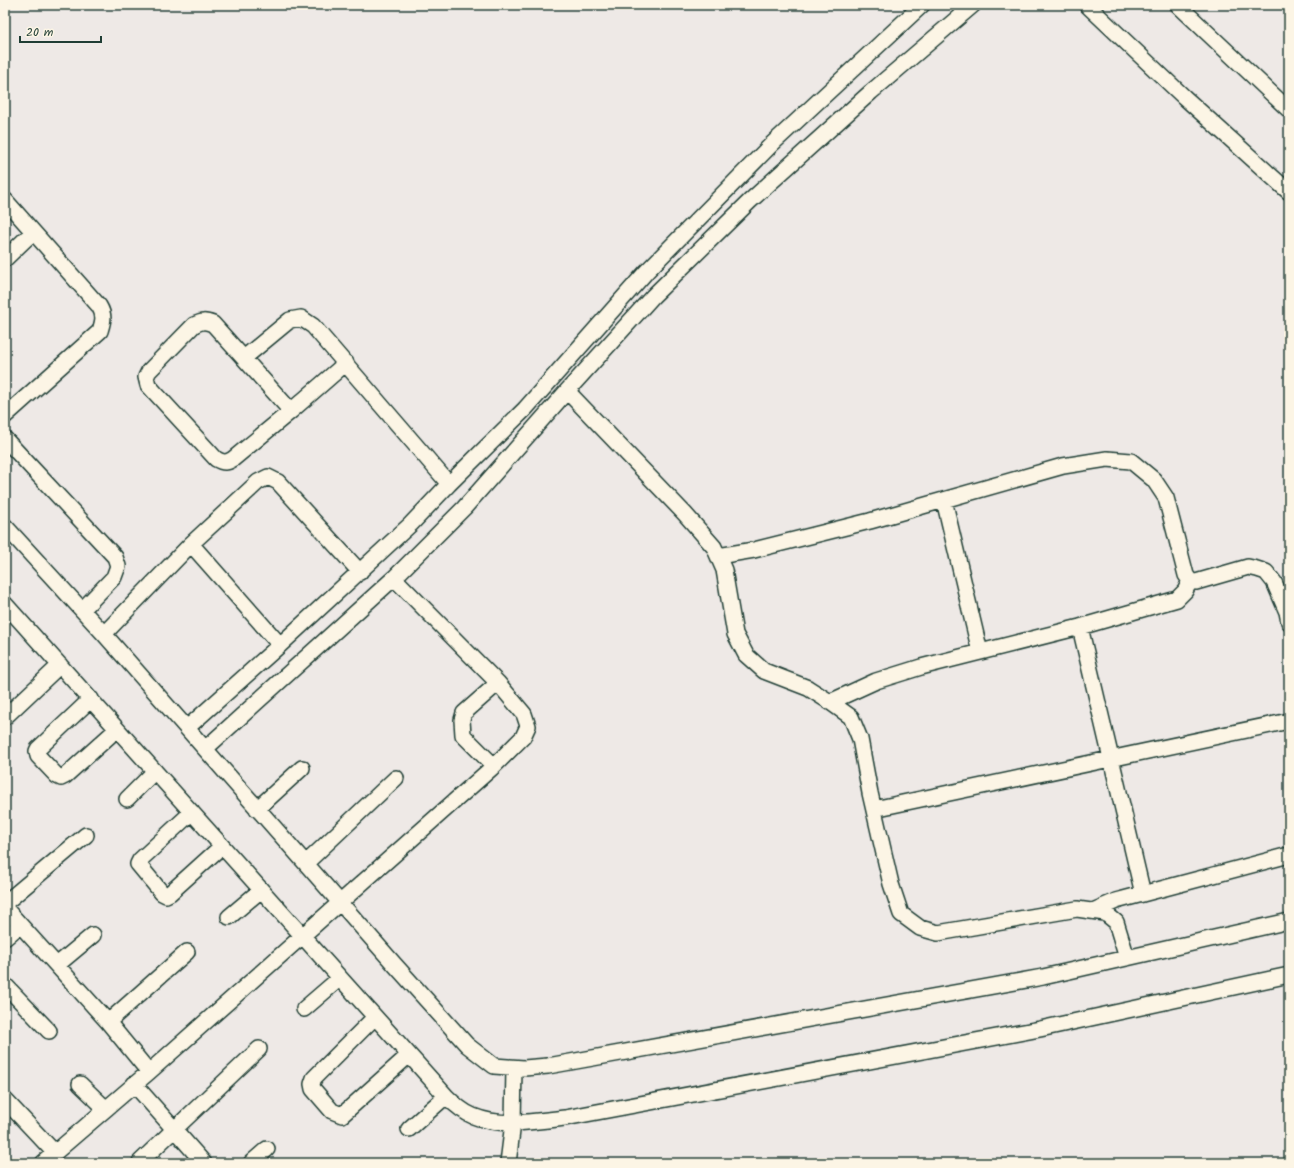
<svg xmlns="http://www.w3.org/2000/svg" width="1294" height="1168" font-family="Kalam,sans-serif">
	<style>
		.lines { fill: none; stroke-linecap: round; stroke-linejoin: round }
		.service-casing { stroke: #1f3d34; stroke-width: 18 }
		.service { stroke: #fcf5e5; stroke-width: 15 }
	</style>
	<rect width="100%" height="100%" fill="#eee9e6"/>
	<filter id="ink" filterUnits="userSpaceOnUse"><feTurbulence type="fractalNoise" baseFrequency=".025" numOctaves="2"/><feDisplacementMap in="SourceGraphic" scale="8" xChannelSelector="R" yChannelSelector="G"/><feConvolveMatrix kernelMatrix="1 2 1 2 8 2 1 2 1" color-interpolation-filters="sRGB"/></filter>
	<g filter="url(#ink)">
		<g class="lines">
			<defs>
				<path id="service" d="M1087 5 1184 97 1289 192
					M1178 5 1289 110
					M5 200 99 306C105 316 103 321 100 331L5 416
					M5 259 33 232
					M244 358 290 320 301 318 313 326 449 484
					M567 391 685 514 714 547 724 570 735 634 746 655 764 671 808 688 830 702 851 717 860 739 870 793 891 884 901 914 920 928 938 933 1077 909 1105 913 1116 922 1127 958
					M291 411 213 324C205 321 202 321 194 325L149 371 146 377 148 385 216 459C223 463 227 463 233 459L291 411 346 363
					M5 439 115 557 118 566 114 577 82 610
					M944 500 980 652
					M5 526 104 634 395 965 467 1045 494 1066 524 1068 548 1066 1043 977 1289 921
					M191 544 280 645
					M718 556 754 550 870 521 1063 466 1107 459 1131 461 1154 480 1166 498 1186 575 1190 581 1196 582 1248 567 1257 569 1266 572 1274 582 1287 612 1289 622
					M5 604 446 1096C454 1104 463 1112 473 1116 502 1128 535 1121 565 1118L1040 1029 1289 975
					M1080 627 1143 894
					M104 634 191 544 258 482 268 477 278 482 360 572
					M91 699 38 749 37 751 38 756 57 776 61 778 65 776 117 729
					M830 702 876 681 921 667 1080 627 1177 599 1185 591 1190 581
					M5 717 60 665
					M187 728 280 645 411 524 449 484 525 409 647 271 772 144 922 5
					M205 749 394 578 464 508 567 391 653 296 750 201 871 92 973 5
					M494 766 463 735 462 720 464 713 498 683
					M127 799 155 771
					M257 809 302 768
					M874 809 1289 721
					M192 812 140 860 138 864 162 893 166 895 170 893 222 846
					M306 863 396 778
					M5 903 86 835
					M5 908 108 1022 149 1072
					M1093 911 1116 901 1289 855
					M229 917 261 890
					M5 938 20 925
					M57 965 93 935
					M5 985 49 1031
					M304 1009 340 978
					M375 1017 314 1078 312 1084 313 1089 332 1111 342 1115 409 1055
					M108 1022 187 952
					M80 1084 106 1109
					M134 1084 204 1163
					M5 1100 55 1153
					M409 1129 446 1096
					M140 1162 259 1049
					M43 1163 149 1072 494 766 523 737 528 726 524 714 498 683 394 578
					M251 1163 267 1149
					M508 1163 513 1123 514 1068"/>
			</defs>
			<!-- service casing -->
			<use href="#service" class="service-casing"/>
			<!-- service -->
			<use href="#service" class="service"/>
		</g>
	</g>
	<!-- margin -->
	<rect width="1294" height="1168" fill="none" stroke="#fcf5e5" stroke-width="20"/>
	<rect x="10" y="10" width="1274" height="1148" fill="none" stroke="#1f3d34" stroke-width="1.5" filter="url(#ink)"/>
	<!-- scale -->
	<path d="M20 36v6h81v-6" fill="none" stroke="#1f3d34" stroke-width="2"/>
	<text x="26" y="36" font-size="12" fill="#1f3d34" stroke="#fcf5e5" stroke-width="3" paint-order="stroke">20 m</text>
</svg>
